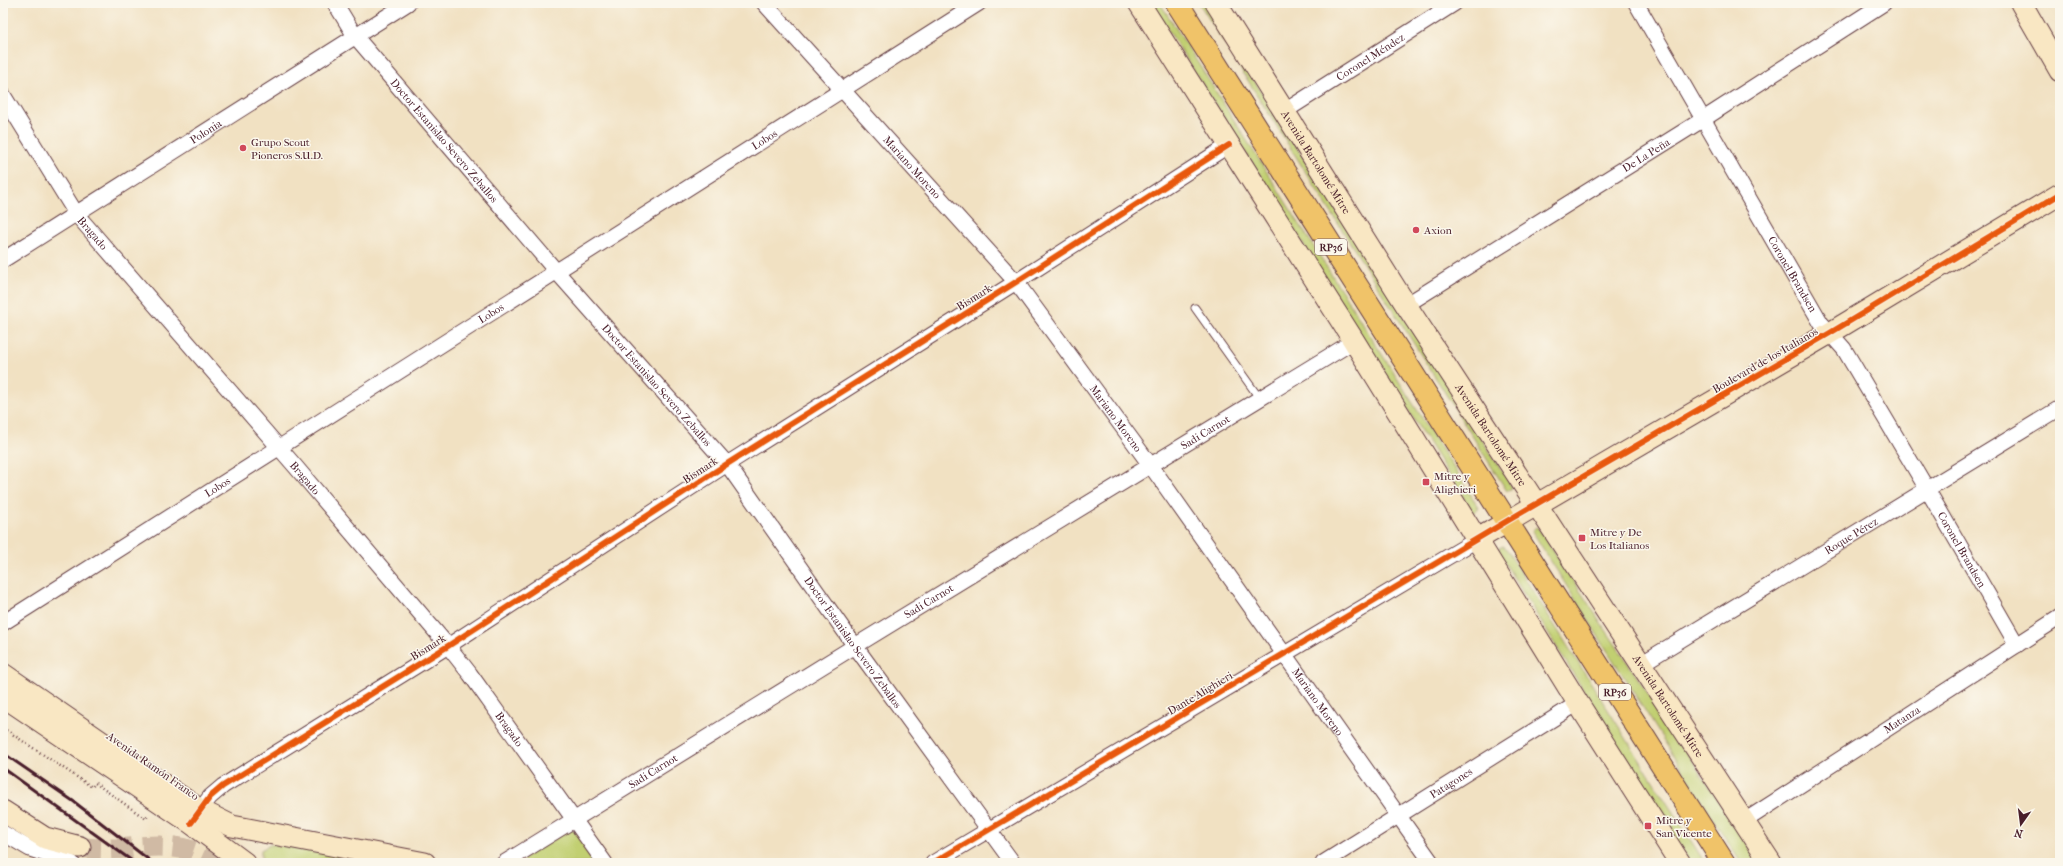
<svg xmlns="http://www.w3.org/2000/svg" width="2063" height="866" font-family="'IM FELL French Canon',serif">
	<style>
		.green { fill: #c1cf71; stroke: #86774e }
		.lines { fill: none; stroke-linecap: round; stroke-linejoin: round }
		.secondary-tunnel { stroke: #d0baa4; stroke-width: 21; stroke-dasharray: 21 10; stroke-linecap: butt }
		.lane-casing { stroke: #633c42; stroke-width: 9 }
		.street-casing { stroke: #633c42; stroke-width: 17 }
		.secondary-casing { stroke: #633c42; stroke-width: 23 }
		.primary-casing { stroke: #633c42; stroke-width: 24 }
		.path { stroke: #633c42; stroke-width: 2.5; stroke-dasharray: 1 3; stroke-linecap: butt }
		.lane { stroke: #fff; stroke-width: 7 }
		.street { stroke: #fff; stroke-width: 15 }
		.secondary { stroke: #f9e7c3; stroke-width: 21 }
		.primary { stroke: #f0c369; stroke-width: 22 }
		.rail { stroke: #4a1f2b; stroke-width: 3 }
		.cycleway-casing { stroke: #fbf7ec; stroke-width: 8 }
		.cycleway { stroke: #e8590c; stroke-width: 6 }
		.poi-dot { fill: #d1495b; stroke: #fbf7ec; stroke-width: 1.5 }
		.labels { text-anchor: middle; stroke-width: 3; stroke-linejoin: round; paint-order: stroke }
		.shield { fill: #fbf7ec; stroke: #7f6065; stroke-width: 1 }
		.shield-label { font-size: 10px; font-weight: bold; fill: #4a1f2b }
		.street-label { font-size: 11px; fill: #4a1f2b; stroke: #fbf7ec }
		.poi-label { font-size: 11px; fill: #4a1f2b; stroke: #fbf7ec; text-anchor: start }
	</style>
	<rect width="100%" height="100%" fill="#fbf7ec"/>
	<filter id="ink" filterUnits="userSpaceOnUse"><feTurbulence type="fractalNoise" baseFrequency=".025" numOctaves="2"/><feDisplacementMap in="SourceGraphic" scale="8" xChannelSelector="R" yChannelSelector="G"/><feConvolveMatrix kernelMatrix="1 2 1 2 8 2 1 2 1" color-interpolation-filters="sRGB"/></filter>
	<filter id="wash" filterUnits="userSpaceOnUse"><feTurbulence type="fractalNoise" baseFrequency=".012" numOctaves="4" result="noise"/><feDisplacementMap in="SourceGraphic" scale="16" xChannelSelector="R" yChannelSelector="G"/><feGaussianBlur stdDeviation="0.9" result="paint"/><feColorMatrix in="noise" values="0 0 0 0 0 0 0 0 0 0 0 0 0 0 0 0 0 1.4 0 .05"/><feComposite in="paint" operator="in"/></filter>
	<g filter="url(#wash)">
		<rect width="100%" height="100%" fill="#f1e1c2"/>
		<!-- green -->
		<path class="green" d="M1151 3H1160L1479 508 1475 513 1471 510Z
			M1199 3H1205L1512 487 1511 490 1507 491Z
			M1536 527 1539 529 1760 863H1741L1532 531Z
			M1503 546 1505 547 1705 863H1690L1498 552 1499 548Z
			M570 829 575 831 597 863H523L524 858Z
			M280 844 382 863H263L261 857V850L270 845Z"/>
	</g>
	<g filter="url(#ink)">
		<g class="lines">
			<!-- secondary-tunnel -->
			<path class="secondary-tunnel" d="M80 847C130 856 169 831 217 863"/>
			<defs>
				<path id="lane" d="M1195 308 1260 399"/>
				<g id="street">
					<path id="s1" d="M335 3 355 36 556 271 727 464 855 646 1013 863"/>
					<path id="s2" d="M764 3 1016 282 1151 466 1432 863"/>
					<path id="s3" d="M1636 3 1821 323 1844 349 1927 489 2017 645"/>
					<path id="s4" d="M3 95 77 215 295 466 448 646 470 674 605 863"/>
					<path id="s5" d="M1285 111 1455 3"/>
					<path id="s6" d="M3 260 408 3"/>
					<path id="s7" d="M1406 305 1702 120 1884 3"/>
					<path id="s8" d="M3 623 979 3"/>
					<path id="s9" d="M1641 664 2060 408"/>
					<path d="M195 817 210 797 223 786 448 646 727 464 1016 282 1229 145"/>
					<path id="s10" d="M1743 822 2060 617"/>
					<path d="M3 833 30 849 72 863"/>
					<path id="s11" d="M504 863 855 646 1354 341"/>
					<path d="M933 863 1478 539"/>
					<path id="s12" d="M1323 863 1578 703"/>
				</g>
				<g id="secondary">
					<path d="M1139 3 1354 341 1578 703 1680 863"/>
					<path id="s13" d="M1216 3 1406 305 1771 863"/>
					<path d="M2021 3 2060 71"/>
					<path d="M1478 539 1830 333 2060 194"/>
					<path d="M3 674 200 810 232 826 425 863"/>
					<path d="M3 696 191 823 245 863"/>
					<path d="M3 811 45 838 80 847"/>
				</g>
				<path id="primary" d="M1177 3 1724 863"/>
			</defs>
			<!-- lane casing -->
			<use href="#lane" class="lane-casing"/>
			<!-- street casing -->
			<use href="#street" class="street-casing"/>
			<!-- secondary casing -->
			<use href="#secondary" class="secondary-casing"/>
			<!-- primary casing -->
			<use href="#primary" class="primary-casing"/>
			<!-- path -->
			<path class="path" d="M3 728 92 787 95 783 146 819 148 815"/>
			<!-- lane -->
			<use href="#lane" class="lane"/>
			<!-- street -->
			<use href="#street" class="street"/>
			<!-- secondary -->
			<use href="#secondary" class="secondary"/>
			<!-- primary -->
			<use href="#primary" class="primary"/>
			<!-- rail -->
			<path class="rail" d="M3 753 73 801 153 863
				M3 768 135 863"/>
			<defs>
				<path id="cycleway" d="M191 823 210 797 223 786 448 646 727 464 1016 282 1229 145
					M933 863 1507 521 1830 333 2060 194"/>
			</defs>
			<!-- cycleway casing -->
			<use href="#cycleway" class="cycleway-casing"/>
			<!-- cycleway -->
			<use href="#cycleway" class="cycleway"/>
		</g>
	</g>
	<!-- markers -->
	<g class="poi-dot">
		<circle cx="243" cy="148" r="4"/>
		<circle cx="1416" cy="230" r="4"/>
		<rect x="1422" y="478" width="8" height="8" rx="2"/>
		<rect x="1578" y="534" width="8" height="8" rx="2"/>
		<rect x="1644" y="822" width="8" height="8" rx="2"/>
	</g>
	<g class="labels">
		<!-- shield labels -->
		<g class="shield">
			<rect x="1315" y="239" width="32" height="16" rx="3"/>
			<rect x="1599" y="684" width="32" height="16" rx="3"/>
		</g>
		<g class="shield-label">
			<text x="1331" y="251">RP36</text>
			<text x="1615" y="696">RP36</text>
		</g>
		<!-- street labels -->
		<g class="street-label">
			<text dy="4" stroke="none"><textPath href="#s5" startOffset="101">Coronel Méndez</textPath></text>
			<text dy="4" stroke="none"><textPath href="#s6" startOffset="240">Polonia</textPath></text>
			<text dy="4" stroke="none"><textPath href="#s8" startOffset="902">Lobos</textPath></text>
			<text dy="4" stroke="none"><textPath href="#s1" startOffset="176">Doctor Estanislao Severo Zeballos</textPath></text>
			<text dy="4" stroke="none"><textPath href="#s7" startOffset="283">De La Peña</textPath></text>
			<text dy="4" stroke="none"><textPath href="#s13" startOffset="188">Avenida Bartolomé Mitre</textPath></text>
			<text dy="4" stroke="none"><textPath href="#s2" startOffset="221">Mariano Moreno</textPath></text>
			<text dy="4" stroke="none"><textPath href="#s4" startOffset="165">Bragado</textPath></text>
			<text dy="4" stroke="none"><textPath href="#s3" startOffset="313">Coronel Brandsen</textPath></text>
			<text transform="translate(974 297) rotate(-32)" y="4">Bismark</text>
			<text dy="4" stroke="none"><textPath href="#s8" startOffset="578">Lobos</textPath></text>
			<text transform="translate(1765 360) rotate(-30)" y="4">Boulevard de los Italianos</text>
			<text dy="4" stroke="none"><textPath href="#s1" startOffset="500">Doctor Estanislao Severo Zeballos</textPath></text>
			<text dy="4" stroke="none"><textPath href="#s2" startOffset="545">Mariano Moreno</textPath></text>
			<text dy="4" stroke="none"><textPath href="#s11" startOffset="823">Sadi Carnot</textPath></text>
			<text dy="4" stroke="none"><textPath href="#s13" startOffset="512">Avenida Bartolomé Mitre</textPath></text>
			<text transform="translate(700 470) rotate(-33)" y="4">Bismark</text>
			<text dy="4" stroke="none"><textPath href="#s4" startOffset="489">Bragado</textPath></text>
			<text dy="4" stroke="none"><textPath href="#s8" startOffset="254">Lobos</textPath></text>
			<text dy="4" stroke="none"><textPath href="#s9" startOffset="246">Roque Pérez</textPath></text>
			<text dy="4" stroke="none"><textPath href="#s3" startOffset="637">Coronel Brandsen</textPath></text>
			<text dy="4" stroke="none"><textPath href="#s11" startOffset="499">Sadi Carnot</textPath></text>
			<text dy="4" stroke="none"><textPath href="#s1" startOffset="824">Doctor Estanislao Severo Zeballos</textPath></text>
			<text transform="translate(428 647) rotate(-32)" y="4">Bismark</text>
			<text transform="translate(1200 693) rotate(-31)" y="4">Dante Alighieri</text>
			<text dy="4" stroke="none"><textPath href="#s2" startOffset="893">Mariano Moreno</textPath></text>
			<text dy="4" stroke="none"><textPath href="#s13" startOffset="836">Avenida Bartolomé Mitre</textPath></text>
			<text dy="4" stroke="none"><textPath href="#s10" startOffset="189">Matanza</textPath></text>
			<text dy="4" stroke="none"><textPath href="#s4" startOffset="813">Bragado</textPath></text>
			<text transform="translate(153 766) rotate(35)" y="4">Avenida Ramón Franco</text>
			<text dy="4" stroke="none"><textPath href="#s11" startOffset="175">Sadi Carnot</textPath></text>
			<text dy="4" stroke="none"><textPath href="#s12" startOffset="151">Patagones</textPath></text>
		</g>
		<!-- poi labels -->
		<g class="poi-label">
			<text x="251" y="146">Grupo Scout<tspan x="251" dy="13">Pioneros S.U.D.</tspan></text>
			<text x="1424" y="234">Axion</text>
			<text x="1434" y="480">Mitre y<tspan x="1434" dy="13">Alighieri</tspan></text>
			<text x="1590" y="536">Mitre y De<tspan x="1590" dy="13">Los Italianos</tspan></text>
			<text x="1656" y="824">Mitre y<tspan x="1656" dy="13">San Vicente</tspan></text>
		</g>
	</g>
	<!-- margin -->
	<rect width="2063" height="866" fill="none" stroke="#fbf7ec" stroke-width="16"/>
	<!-- north arrow -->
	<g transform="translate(2021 824) rotate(194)" stroke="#fbf7ec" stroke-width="3" paint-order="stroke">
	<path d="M0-3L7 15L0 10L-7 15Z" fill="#4a1f2b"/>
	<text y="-6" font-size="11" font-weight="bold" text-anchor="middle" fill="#4a1f2b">N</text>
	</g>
</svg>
